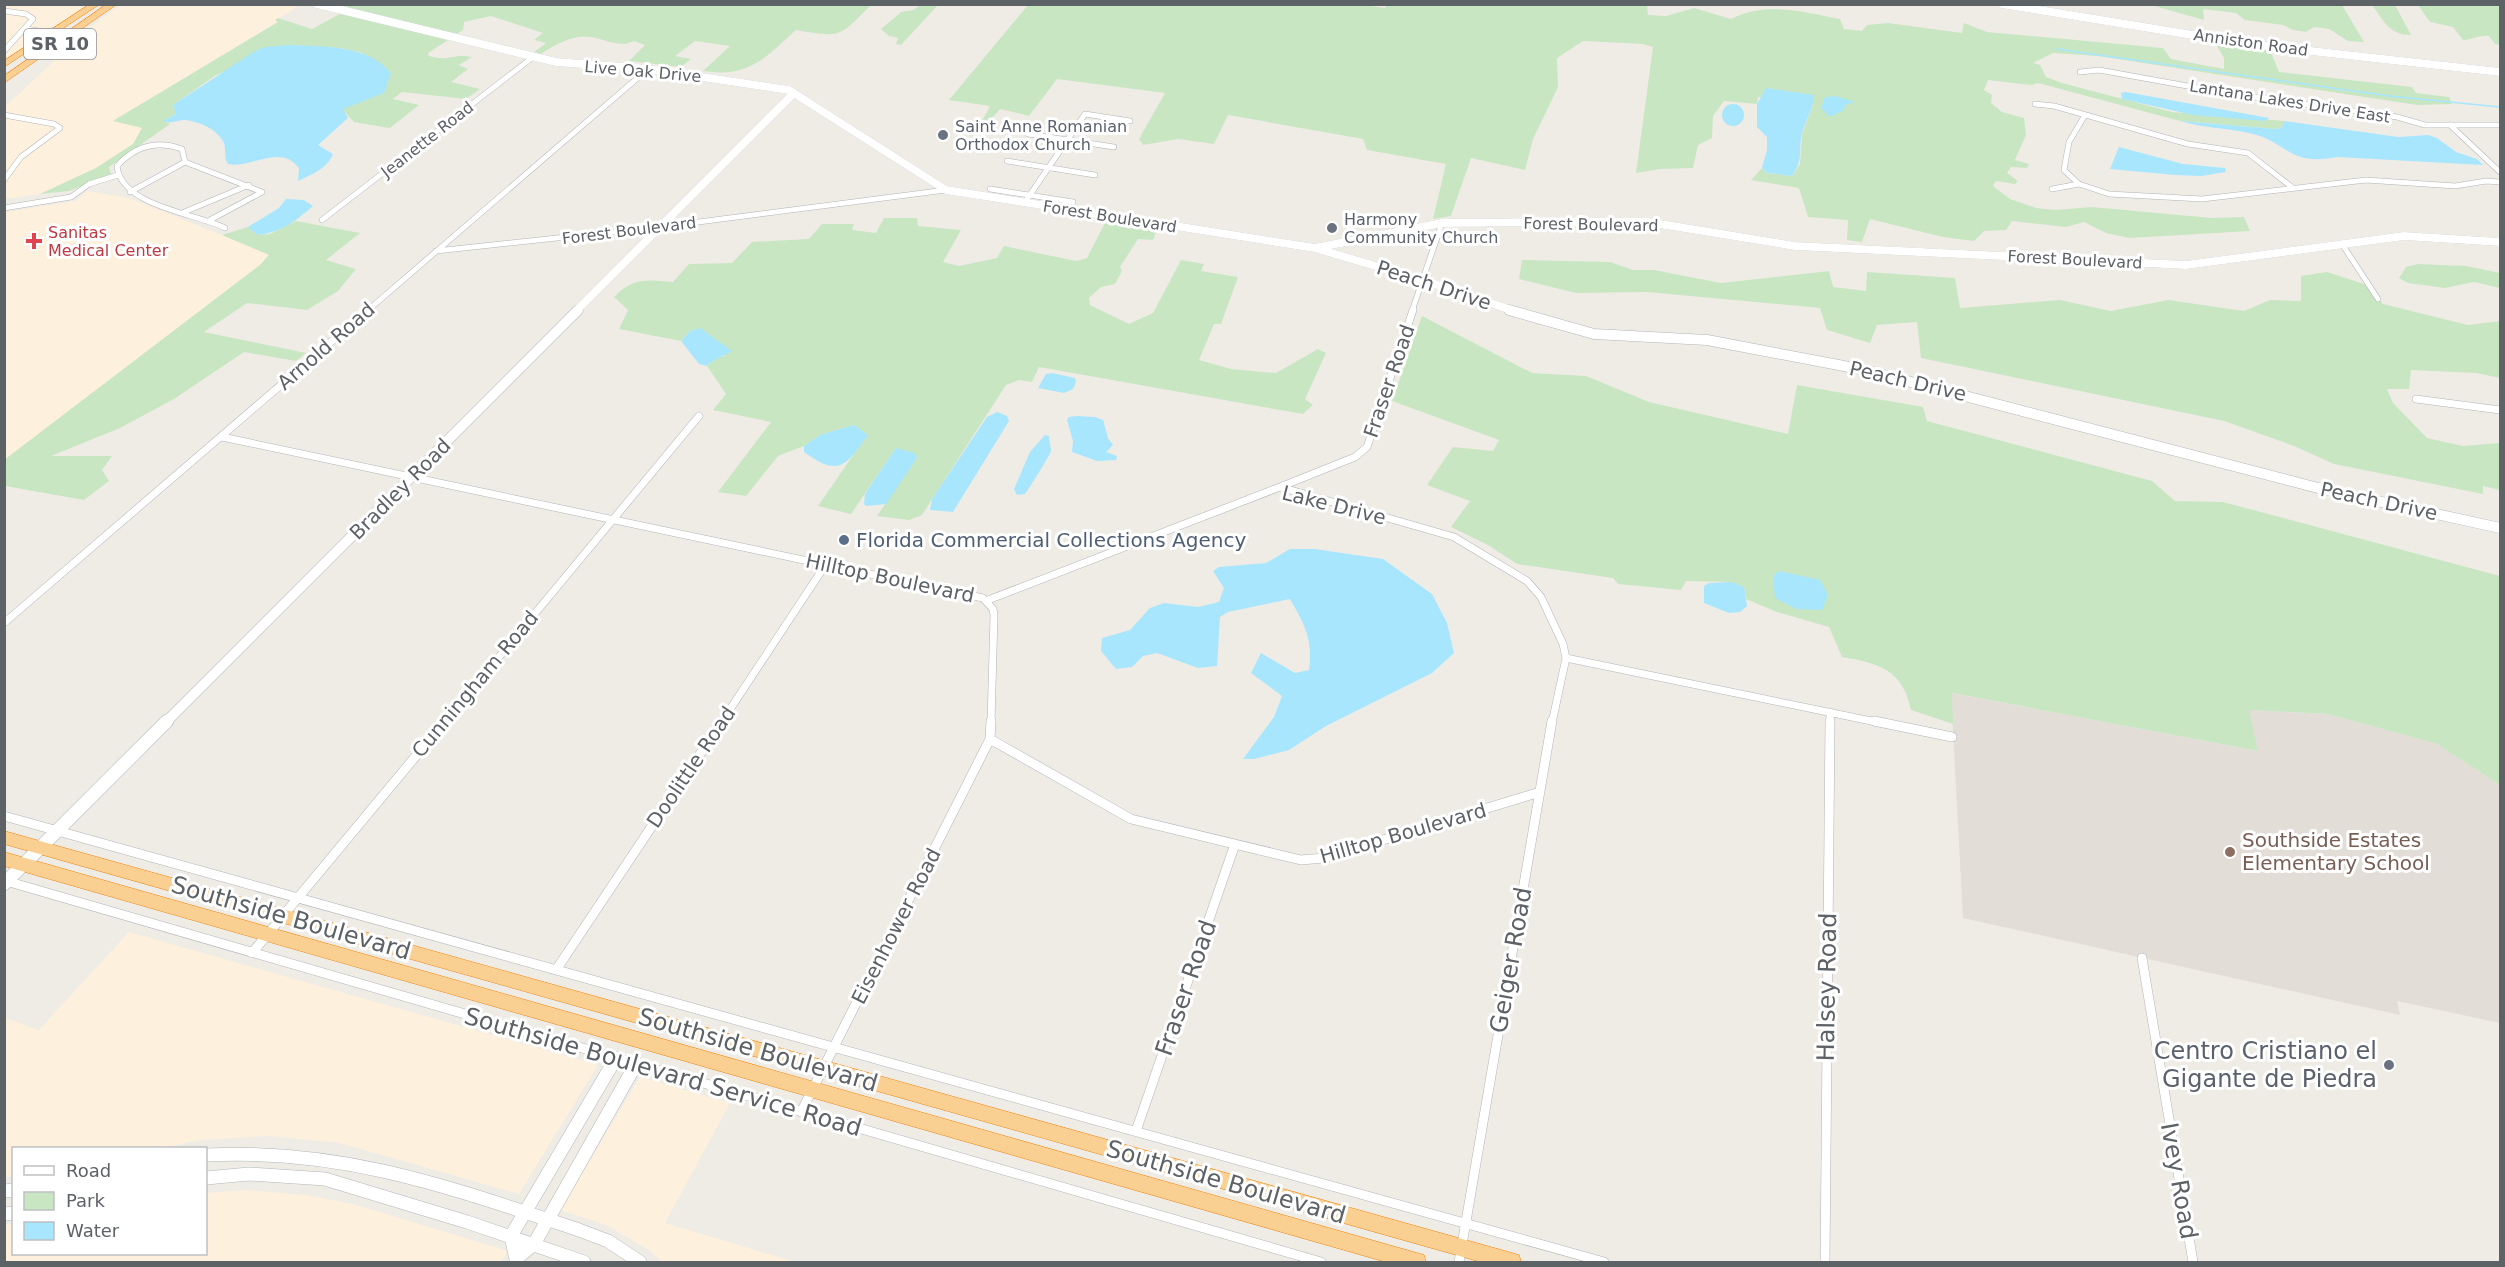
<svg xmlns="http://www.w3.org/2000/svg" width="2505" height="1267" font-family="'DejaVu Sans',sans-serif">
	<style>
		.commercial { fill: #fdf0dd }
		.education { fill: #e2ddd7 }
		.green { fill: #c9e6c3 }
		.water { fill: #a8e6fd }
		.lines { fill: none; stroke-linecap: round; stroke-linejoin: round }
		.stream { stroke: #a8e6fd; stroke-width: 1.5 }
		.street-far2-casing { stroke: #b1b4b8; stroke-width: 6 }
		.street-far1-casing { stroke: #b1b4b8; stroke-width: 8 }
		.street-casing { stroke: #b1b4b8; stroke-width: 10 }
		.secondary-far2-casing { stroke: #b2b6ba; stroke-width: 8 }
		.secondary-far1-casing { stroke: #b2b6ba; stroke-width: 11 }
		.secondary-casing { stroke: #b2b6ba; stroke-width: 14 }
		.highway-casing { stroke: #ef8106; stroke-width: 1 }
		.street-far2 { stroke: #fff; stroke-width: 5 }
		.street-far1 { stroke: #fff; stroke-width: 7 }
		.street { stroke: #fff; stroke-width: 9 }
		.secondary-far2 { stroke: #fff; stroke-width: 8 }
		.secondary-far1 { stroke: #fff; stroke-width: 10 }
		.secondary { stroke: #fff; stroke-width: 13 }
		.highway { fill: #facf92; fill-rule: evenodd }
		.worship-dot { fill: #6b7280; stroke: #fff; stroke-width: 2 }
		.health-dot { fill: #e0444e; stroke: #fff; stroke-width: 2 }
		.service-dot { fill: #5c6f8a; stroke: #fff; stroke-width: 2 }
		.education-dot { fill: #8d6e63; stroke: #fff; stroke-width: 2 }
		.labels { text-anchor: middle; stroke-width: 6; stroke-linejoin: round; paint-order: stroke }
		.far-street-label { font-size: 16px; fill: #5d6266; stroke: #fff }
		.far-worship-label { font-size: 16px; fill: #5b616d; stroke: #fff; text-anchor: start }
		.far-health-label { font-size: 16px; fill: #be3a42; stroke: #fff; text-anchor: start }
		.shield { fill: #fff; stroke: #8e9194; stroke-width: 1.5 }
		.shield-label { font-size: 18px; font-weight: bold; fill: #5d6266 }
		.street-label { font-size: 20px; fill: #5d6266; stroke: #fff }
		.service-label { font-size: 20px; fill: #4e5e75; stroke: #fff; text-anchor: start }
		.education-label { font-size: 20px; fill: #785e54; stroke: #fff; text-anchor: start }
		.near-street-label { font-size: 24px; fill: #5d6266; stroke: #fff }
		.near-worship-label { font-size: 24px; fill: #5b616d; stroke: #fff; text-anchor: end }
	</style>
	<rect width="100%" height="100%" fill="#efece6"/>
	<!-- commercial -->
	<path class="commercial" d="M5 5H90L5 60Z
		M120 5H300L276 20 279 21 114 120 142 128 133 144 96 168 40 194 5 199V107L88 29Z
		M87 191 129 198 269 254 260 265 5 460V212L76 201Z
		M129 932 598 1065 519 1194 340 1143 268 1136 201 1140 162 1148H14L13 1176 5 1177V1018L39 1030Z
		M640 1077 730 1103 665 1223 795 1262H662L649 1250 606 1225 560 1210Z
		M246 1190 305 1195 353 1204 508 1251 501 1262H5L4 1225 13 1224 14 1254H206V1193Z"/>
	<!-- education -->
	<path class="education" d="M1951 693 2257 751 2248 710 2328 714 2437 744 2500 785V1023L2397 1001 2400 1015 1963 918Z"/>
	<!-- green -->
	<path class="green" d="M350 4H871V5C839 37 842 38 796 30 765 58 749 78 703 71L730 46 695 41 675 56 691 59 681 67 629 61 645 45 634 41C616 50 598 34 579 37 565 39 553 46 541 54L534 52 546 43 534 40 543 33 491 16 464 22 463 30 457 34 346 7Z
		M922 4 938 5 901 45 896 44 898 38 889 36 881 29 901 12 913 10Z
		M1357 4 1385 8 1387 4H1647L1648 15 1666 16 1694 8 1731 19C1765 1 1804 12 1840 19L1844 29 1862 31 1867 25 1888 23 1962 33 1964 23 1987 32 2163 48 2171 59 2224 69V58L2214 41 2270 50 2279 72 2412 87 2416 93 2449 97 2452 104 2417 105 2098 56 2053 53 2033 63 2040 65 2046 77 2062 83 2172 112 2285 121 2281 128 2275 129 2180 121 2038 83 2031 85 1988 80 1984 90 1992 95 1991 103 2002 112 2024 118 2026 135 2015 160 2029 164 2027 168 2011 167 2007 173 2018 181 2015 184 1996 181 1993 186 2010 199 2036 208 2055 210 2092 207 2211 218 2244 217 2250 231 2129 238 2106 233 2084 222 2066 227 2012 221 2006 230 1984 231 1974 241 1943 237 1870 219 1862 242 1847 240 1848 220 1808 217 1799 188 1751 180 1762 168 1767 173 1792 176 1800 164 1802 134 1813 105 1758 97 1757 104 1724 101 1713 116 1712 138 1698 145 1693 168 1660 169 1636 173 1653 47 1643 44 1583 41 1557 58 1558 87 1533 139 1525 170 1471 158 1451 216 1433 219 1446 164 1367 150 1363 139 1228 115 1214 144 1178 139 1143 145 1139 139 1165 93 1057 79 1029 116 1000 109 985 126 980 125 990 106 949 100 1028 5Z
		M2151 5H2342L2364 42 2348 41 2329 29 2314 27 2306 32 2293 30 2283 25 2245 20 2236 13 2203 9 2204 20Z
		M2361 5H2395L2411 35C2390 35 2384 22 2373 6Z
		M2418 5H2500V45L2495 44 2489 36C2479 35 2473 40 2463 40L2453 27 2430 22Z
		M340 14 448 40 428 53 429 56C451 62 453 53 472 57L459 65 468 69 451 82 480 89 466 99 402 92 393 99 419 105 390 128 354 122 342 109 363 53 340 48 289 45 216 75 173 105 177 113 164 121 170 124 109 167 111 174 69 191 40 194 96 168 133 144 142 128 113 121 278 22 275 20 278 18 312 29Z
		M884 218H917L918 226 961 230 943 262 959 266 997 258 1004 246 1076 261 1087 258 1107 219 1158 227 1153 240 1138 239 1120 267 1122 271 1115 284 1101 287 1089 298 1090 305 1129 324 1153 313 1181 260 1204 264 1201 271 1238 277 1221 324H1214L1199 360 1231 369 1276 373 1318 349 1326 353 1305 399 1313 405 1303 414 1039 367 1032 382 1019 380 1006 385 922 515 909 520 877 516 917 458 896 448 851 514 818 506 867 435 854 425 820 435 804 446 778 456 746 496 718 492 771 422 713 410 726 394 707 366 716 358 725 356 690 331 681 341 619 329 628 310 614 297C633 277 647 280 673 282L689 264 732 263 752 242 809 239 822 224H854L852 230 876 233Z
		M296 221 360 233 326 260 356 269 338 291 307 310 247 303 204 332 306 353 296 361 244 352 174 399 120 428 51 456H112L102 470 109 481 84 500 5 486 4 460 260 265 269 255 222 235 248 227 257 235 270 234Z
		M1522 260 1610 262 1633 270H1654L1721 283 1829 271 1833 287 1866 291 1867 272 1955 278 1960 308 2060 300 2111 311 2168 300 2244 311 2270 300 2301 301V276L2327 272 2364 284 2383 304 2468 325 2500 321V378L2476 373 2411 370 2409 389H2387L2393 403 2427 438 2463 446 2500 443V490L2483 486V494L2334 464 2294 446 2224 421 1921 358 1917 322 1877 325 1870 343 1827 330 1820 308 1647 292 1576 293 1519 279Z
		M2418 264 2466 266 2500 273V288L2474 282 2445 288 2408 283 2399 278 2406 267Z
		M1422 316 1532 373 1586 376 1649 402 1788 434 1797 385 1923 407 1927 421 2152 481 2175 501 2223 502 2500 576V785L2437 744 2328 714 2249 710 2258 751 1952 693 1953 724 1911 710C1903 670 1879 663 1842 657L1829 627 1777 612 1746 599 1744 587 1732 582 1686 581 1681 590 1618 584 1613 578 1517 564 1488 545 1451 527 1470 501 1427 485 1453 447 1493 451 1499 440 1392 401Z"/>
	<!-- water -->
	<path class="water" d="M289 45C324 47 367 44 391 73L384 93 343 109 348 118 318 145 333 154C327 169 312 174 298 181L299 168C280 143 251 169 228 164 223 157 227 148 223 141 216 129 200 122 186 120 177 119 172 125 163 121L176 114 173 105 255 51 265 47Z
		M1766 88 1814 95C1813 110 1806 120 1802 133 1798 151 1804 159 1792 176L1767 173 1762 168 1767 150V137L1757 127V104Z
		M2126 92 2269 118 2265 121 2193 115 2122 99 2121 93Z
		M1835 96 1855 102 1845 105 1844 110 1830 117 1821 108 1825 97Z
		M1722 115a11 11 0 1 1 22 0a11 11 0 1 1-22 0Z
		M2180 121 2275 129 2281 128 2285 121 2398 137 2428 135 2437 138 2456 152 2477 159 2483 165 2337 157C2287 167 2288 141 2249 133 2226 128 2203 128 2180 121Z
		M2119 147 2183 164 2225 168 2226 172 2201 176 2175 175 2110 169Z
		M286 199 304 200 313 206C296 221 280 233 257 235L248 227 279 208Z
		M700 328 732 351C723 357 715 358 707 366L699 364 681 341 690 331Z
		M1052 373 1075 378 1076 382 1073 389 1064 393 1038 388 1046 374Z
		M997 412 1007 416 1009 421 953 512 930 510 932 499 987 417Z
		M1077 416 1095 417 1103 420 1108 438 1113 445 1106 452 1117 456 1116 460 1097 461 1072 452 1073 441 1067 420 1069 417Z
		M854 425 868 435C845 467 839 477 804 452V446L820 435Z
		M1045 435 1049 436C1049 441 1051 447 1051 451 1050 455 1029 489 1025 494L1017 495 1014 489 1030 452Z
		M896 448 915 453 917 458 886 504 866 506 864 504 865 494Z
		M1290 549H1315L1383 559 1432 594 1447 623 1454 653 1432 673 1326 726 1289 750 1254 759H1243L1274 717 1282 696 1251 673 1261 653 1295 673 1309 670C1313 640 1305 625 1290 599L1228 612 1220 617 1217 666 1198 668 1157 653 1143 656 1132 667 1116 669 1101 651 1102 638 1130 630 1150 608 1164 603 1198 607 1219 602 1224 588 1213 571 1219 567 1266 563Z
		M1779 571 1820 580 1828 595 1822 610 1796 609 1775 598 1773 576Z
		M1732 582 1744 587 1747 606 1740 612 1729 613 1704 603V586L1709 583Z"/>
	<g class="lines">
		<!-- stream -->
		<path class="stream" d="M2056 49 2389 96 2500 107"/>
		<defs>
			<path id="street-far2" d="M4 11 26 14 33 19 4 51
				M26 29 45 32 57 30
				M2080 72 2099 70 2226 93 2397 117 2425 125H2500
				M2035 104 2054 106 2188 144 2248 153 2293 188
				M4 115 54 124 60 128 21 157 4 180
				M2085 115 2069 142 2064 170 2079 184 2109 194 2202 199 2366 180 2455 186 2486 181 2500 182
				M2450 125 2500 172
				M1028 134 1114 147
				M1007 161 1095 175
				M990 189 1073 202
				M2052 189 2079 184
				M130 192 185 162
				M1025 202 1085 114 1130 121
				M4 208 71 197 89 184 118 175
				M182 213 249 185
				M210 220 262 192 185 162 182 149C157 140 135 146 117 166 121 206 194 213 225 228
				M322 220 533 57
				M2342 244 2378 299
				M436 251 660 227 946 190
				M367 311 648 69
				M1412 311 1442 223"/>
			<path id="street-far1" d="M2416 399 2500 410
				M222 437 983 598 993 609 994 615 991 723
				M1280 487 1355 457 1367 447 1413 310
				M988 600 1280 487 1454 537 1527 581 1541 597 1563 644 1566 658 1552 723
				M4 623 368 310
				M1566 658 1881 723
				M444 723 699 416
				M721 723 826 564
				M1830 723V712"/>
			<path id="street" d="M991 721 990 739 1131 819 1301 860 1324 858 1540 792
				M1874 721 1952 737
				M4 816 1604 1262
				M6 881 1321 1262
				M252 953 445 721
				M2142 958 2193 1262
				M556 970 722 721
				M801 1112 990 739
				M1136 1131 1235 844
				M1459 1262 1552 721
				M1825 1262 1830 721"/>
			<path id="secondary-far2" d="M317 4 556 62 648 69 789 90 946 190 1315 248 1442 223 1563 222H1648L1795 246 2186 265 2404 236 2500 242
				M2002 4 2248 44 2500 72
				M1318 249 1423 280 1514 311
				M576 311 794 93"/>
			<path id="secondary-far1" d="M1509 310 1594 334 1707 340 1865 370 2318 488 2500 528
				M165 723 578 310"/>
			<path id="secondary" d="M4 884 167 721
				M616 1058 511 1236 516 1259 534 1244 636 1064
				M206 1155C343 1148 452 1188 579 1230L608 1241 640 1262
				M206 1178 249 1174 325 1179 467 1222 584 1262
				M4 1191 14 1190
				M4 1214 14 1213"/>
			<path id="highway" d="M90 4H100L4 67V61Z
				M107 4H117L4 83V76Z
				M4 831 1512 1253 1519 1255 1521 1262H1481L4 844Z
				M4 852 1417 1253 1424 1255 1426 1262H1386L4 866Z"/>
		</defs>
		<!-- street-far2 casing -->
		<use href="#street-far2" class="street-far2-casing"/>
		<!-- street-far1 casing -->
		<use href="#street-far1" class="street-far1-casing"/>
		<!-- street casing -->
		<use href="#street" class="street-casing"/>
		<!-- secondary-far2 casing -->
		<use href="#secondary-far2" class="secondary-far2-casing"/>
		<!-- secondary-far1 casing -->
		<use href="#secondary-far1" class="secondary-far1-casing"/>
		<!-- secondary casing -->
		<use href="#secondary" class="secondary-casing"/>
		<!-- highway casing -->
		<use href="#highway" class="highway-casing"/>
		<!-- street-far2 -->
		<use href="#street-far2" class="street-far2"/>
		<!-- street-far1 -->
		<use href="#street-far1" class="street-far1"/>
		<!-- street -->
		<use href="#street" class="street"/>
		<!-- secondary-far2 -->
		<use href="#secondary-far2" class="secondary-far2"/>
		<!-- secondary-far1 -->
		<use href="#secondary-far1" class="secondary-far1"/>
		<!-- secondary -->
		<use href="#secondary" class="secondary"/>
		<!-- highway -->
		<use href="#highway" class="highway"/>
	</g>
	<!-- markers -->
	<g class="worship-dot">
		<circle cx="943" cy="135" r="6"/>
		<circle cx="1332" cy="228" r="6"/>
		<circle cx="2389" cy="1065" r="6"/>
	</g>
	<path class="health-dot" d="M31 232h6v6h6v6h-6v6h-6v-6h-6v-6h6z"/>
	<circle class="service-dot" cx="844" cy="540" r="6"/>
	<circle class="education-dot" cx="2230" cy="852" r="6"/>
	<g class="labels">
		<!-- far-street labels -->
		<g class="far-street-label">
			<text transform="translate(2251 42) rotate(8)" y="6">Anniston Road</text>
			<text transform="translate(643 71) rotate(5)" y="6">Live Oak Drive</text>
			<text transform="translate(2290 101) rotate(9)" y="6">Lantana Lakes Drive East</text>
			<text transform="translate(427 139) rotate(-38)" y="6">Jeanette Road</text>
			<text transform="translate(1110 216) rotate(9)" y="6">Forest Boulevard</text>
			<text transform="translate(1591 224) rotate(1)" y="6">Forest Boulevard</text>
			<text transform="translate(629 230) rotate(-7)" y="6">Forest Boulevard</text>
			<text transform="translate(2075 259) rotate(3)" y="6">Forest Boulevard</text>
		</g>
		<!-- far-worship labels -->
		<g class="far-worship-label">
			<text x="955" y="132">Saint Anne Romanian<tspan x="955" dy="18">Orthodox Church</tspan></text>
			<text x="1344" y="225">Harmony<tspan x="1344" dy="18">Community Church</tspan></text>
		</g>
		<!-- far-health labels -->
		<g class="far-health-label">
			<text x="48" y="238">Sanitas<tspan x="48" dy="18">Medical Center</tspan></text>
		</g>
		<!-- shield labels -->
		<rect class="shield" x="24" y="29" width="72" height="30" rx="4.5"/>
		<g class="shield-label">
			<text x="60" y="50">SR 10</text>
		</g>
		<!-- street labels -->
		<g class="street-label">
			<text transform="translate(1434 285) rotate(18)" y="7">Peach Drive</text>
			<text transform="translate(326 346) rotate(-41)" y="7">Arnold Road</text>
			<text transform="translate(1389 381) rotate(-71)" y="7">Fraser Road</text>
			<text transform="translate(1908 381) rotate(13)" y="7">Peach Drive</text>
			<text transform="translate(400 489) rotate(-45)" y="7">Bradley Road</text>
			<text transform="translate(2379 501) rotate(12)" y="7">Peach Drive</text>
			<text transform="translate(1334 505) rotate(14)" y="7">Lake Drive</text>
			<text transform="translate(890 578) rotate(12)" y="7">Hilltop Boulevard</text>
			<text transform="translate(475 684) rotate(-50)" y="7">Cunningham Road</text>
			<text transform="translate(691 767) rotate(-56)" y="7">Doolittle Road</text>
			<text transform="translate(1403 833) rotate(-16)" y="7">Hilltop Boulevard</text>
			<text transform="translate(896 926) rotate(-63)" y="7">Eisenhower Road</text>
		</g>
		<!-- service labels -->
		<g class="service-label">
			<text x="856" y="547">Florida Commercial Collections Agency</text>
		</g>
		<!-- education labels -->
		<g class="education-label">
			<text x="2242" y="847">Southside Estates<tspan x="2242" dy="23">Elementary School</tspan></text>
		</g>
		<!-- near-street labels -->
		<g class="near-street-label">
			<text transform="translate(291 918) rotate(16)" y="8">Southside Boulevard</text>
			<text transform="translate(1511 960) rotate(-80)" y="8">Geiger Road</text>
			<text transform="translate(1827 987) rotate(-89)" y="8">Halsey Road</text>
			<text transform="translate(1186 988) rotate(-71)" y="8">Fraser Road</text>
			<text transform="translate(758 1050) rotate(16)" y="8">Southside Boulevard</text>
			<text transform="translate(663 1072) rotate(16)" y="8">Southside Boulevard Service Road</text>
			<text transform="translate(2179 1181) rotate(80)" y="8">Ivey Road</text>
			<text transform="translate(1226 1182) rotate(16)" y="8">Southside Boulevard</text>
		</g>
		<!-- near-worship labels -->
		<g class="near-worship-label">
			<text x="2377" y="1059">Centro Cristiano el<tspan x="2377" dy="28">Gigante de Piedra</tspan></text>
		</g>
	</g>
	<!-- border -->
	<rect width="2505" height="1267" fill="none" stroke="#5d6266" stroke-width="12"/>
	<!-- legend -->
	<rect x="12" y="1147" width="195" height="108" fill="#ffffff" stroke="#bec0c2" stroke-width="1.5"/>
	<rect x="24" y="1166" width="30" height="9" fill="#ffffff" stroke="#bec0c2" stroke-width="1.5"/>
	<text x="66" y="1177" font-size="18" fill="#5d6266">Road</text>
	<rect x="24" y="1192" width="30" height="18" fill="#c9e6c3" stroke="#bec0c2" stroke-width="1.5"/>
	<text x="66" y="1207" font-size="18" fill="#5d6266">Park</text>
	<rect x="24" y="1222" width="30" height="18" fill="#a8e6fd" stroke="#bec0c2" stroke-width="1.5"/>
	<text x="66" y="1237" font-size="18" fill="#5d6266">Water</text>
</svg>
